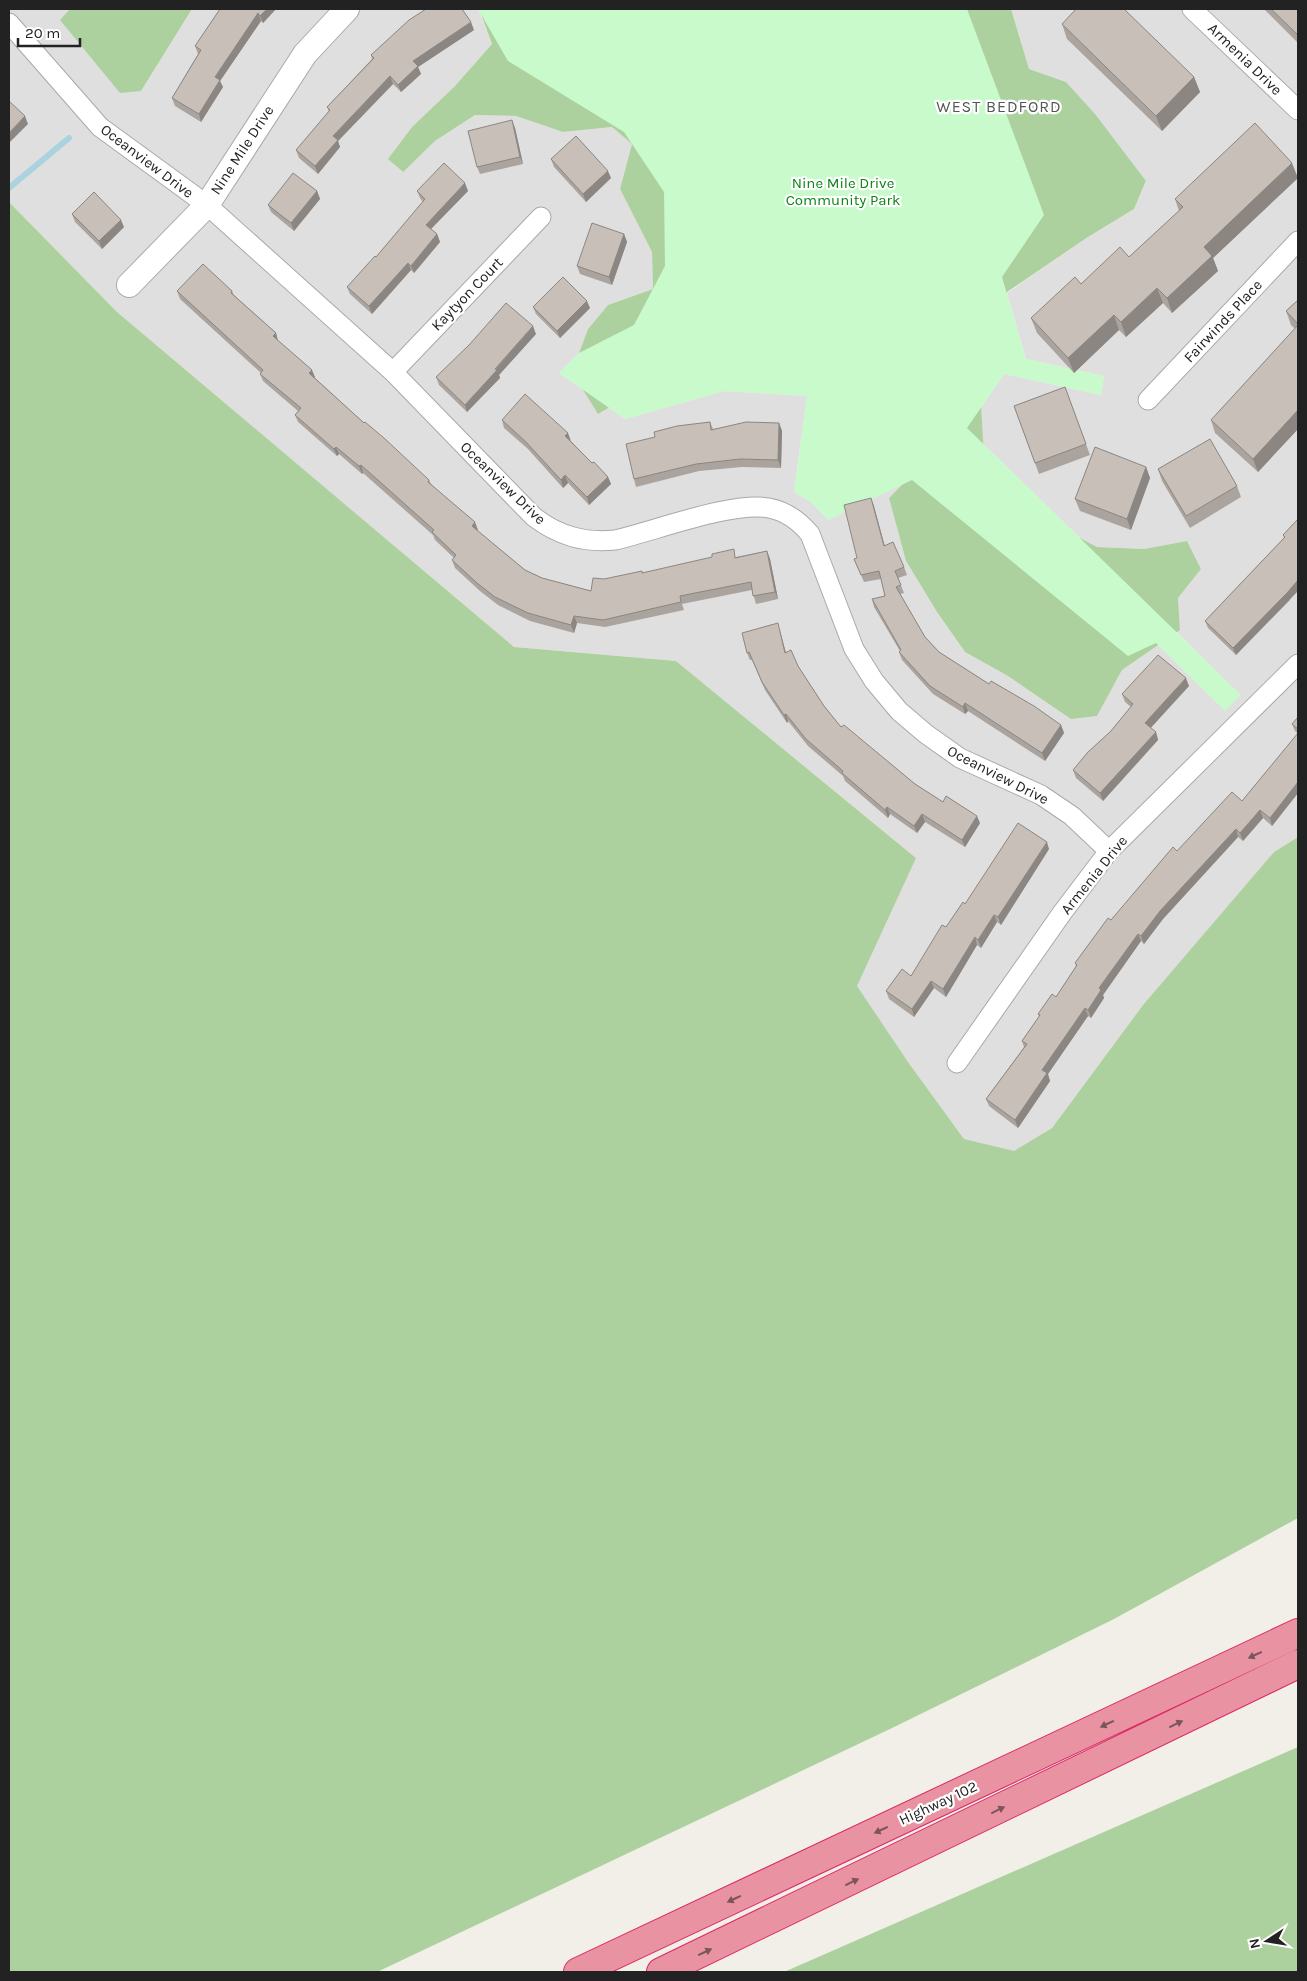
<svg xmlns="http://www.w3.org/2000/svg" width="1307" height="1981" font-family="Karla,sans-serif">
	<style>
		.residential { fill: #e0dfdf }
		.forest { fill: #add19e }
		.park { fill: #c8facc }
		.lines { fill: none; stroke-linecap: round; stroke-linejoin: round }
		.stream { stroke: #aad3df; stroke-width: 6 }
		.minor-casing { stroke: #a9a9a9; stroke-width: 21 }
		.tertiary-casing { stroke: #a9a9a9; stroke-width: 26 }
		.motorway-casing { stroke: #dc2a67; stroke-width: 30 }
		.minor { stroke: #fff; stroke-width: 19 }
		.tertiary { stroke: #fff; stroke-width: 24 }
		.motorway { stroke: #e892a2; stroke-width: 28 }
		.wall { fill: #aba49e }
		.shaded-wall { fill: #8b8681 }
		.building { fill: #c7bfb8; stroke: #8b8681 }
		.oneway { fill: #7b545c }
		.labels { text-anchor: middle; stroke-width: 4.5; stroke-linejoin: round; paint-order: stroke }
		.street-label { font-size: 15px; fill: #222; stroke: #fff }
		.park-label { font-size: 15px; fill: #0c8416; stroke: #fff }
		.neighbourhood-label { font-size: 16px; letter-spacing: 1px; fill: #555; stroke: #fff }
	</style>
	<rect width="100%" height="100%" fill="#f2efe9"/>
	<!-- residential -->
	<path class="residential" d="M9 9H70L61 20 141 91 192 9H478L492 44 455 86 412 127 389 158 402 172 435 141 475 115 516 116 563 132 612 127 632 144 620 189 652 252 653 289 608 305 588 329 579 353 559 373 625 419 724 391 807 396 794 492 811 502 828 520 903 484 889 498 906 561 937 612 965 652 1008 676 1097 716 1122 670 1158 645 1225 710 1240 695 1177 632 1180 630 1178 598 1201 569 1187 541 1144 549 1097 547 1081 539 967 428 1004 374 1101 395 1104 376 1026 359 1007 293 1088 237 1134 209 1146 182 1066 82 1029 69 1011 9H1298V837L1274 852 1143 1005 1052 1128 1014 1152 964 1139 908 1062 856 986 915 857 676 661 514 647 117 312 9 202Z"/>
	<!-- forest -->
	<path class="forest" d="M70 9H192L141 91 120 93 60 20Z
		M479 9 729 46 628 396 598 414 572 372 588 329 608 305 653 289 652 252 620 189 632 144 612 127 563 132 516 116 475 115 435 141 403 172 388 159 412 127 455 86 492 44Z
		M905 9H1011L1029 69 1066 82 1095 114 1146 181 1134 209 1088 237 1007 292 988 317Z
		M9 202 117 312 514 647 676 661 916 858 857 986 908 1062 964 1139 1014 1151 1052 1128 1143 1005 1274 852 1298 837V1518L1114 1619 890 1729 377 1972H9Z
		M981 405 984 458 1022 508 1097 547 1144 549 1187 541 1201 569 1178 598 1180 630 1122 670 1097 716 1071 719 1008 676 965 652 937 612 906 561 889 498Z
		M1298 1747V1972H784Z"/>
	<!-- park -->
	<path class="park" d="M478 9H967L1044 215 1002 277 1026 359 1104 376 1101 395 1004 374 967 428 1241 695 1225 711 1156 643 1128 656 912 480 828 520 811 502 794 492 807 396 724 391 625 419 559 373 579 353 634 325 665 266 664 192 624 132 508 61Z"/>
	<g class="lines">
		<!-- stream -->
		<path class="stream" d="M9 188 69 138"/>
		<defs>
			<path id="minor" d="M1192 9 1298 110
				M9 23 100 127 207 205 393 372 534 517C559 536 584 543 615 540 655 531 732 501 769 508 785 511 799 521 810 534L854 649 874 681 899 711 926 734 960 758 1041 795 1072 816 1109 851
				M393 372 541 217
				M1148 400 1298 241
				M957 1063 1062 913 1109 851 1298 664"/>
			<path id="tertiary" d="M129 285 207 205 305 54 347 9"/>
			<path id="motorway" d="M578 1972 1298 1633
				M661 1972 1298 1664"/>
		</defs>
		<!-- minor casing -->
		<use href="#minor" class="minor-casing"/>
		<!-- tertiary casing -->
		<use href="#tertiary" class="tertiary-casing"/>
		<!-- motorway casing -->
		<use href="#motorway" class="motorway-casing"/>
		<!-- minor -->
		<use href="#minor" class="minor"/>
		<!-- tertiary -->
		<use href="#tertiary" class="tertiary"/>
		<!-- motorway -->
		<use href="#motorway" class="motorway"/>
	</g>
	<!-- wall -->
	<path class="wall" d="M220 9H276L263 23 261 21 220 81 223 87 201 122 175 106 172 98 198 54 195 46Z
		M1264 9H1298V43Z
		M1062 24 1194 77 1200 92 1162 131 1067 39Z
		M474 30 418 67 421 74 401 92 393 84 338 141 340 147 318 174 299 158 296 150 329 112 327 107 372 59 371 55Z
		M515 128 523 164 480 174 477 167Z
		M551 159 611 178 586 202 554 167Z
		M1298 178 1213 258 1218 271 1172 313 1163 303 1126 337 1119 330 1074 373 1037 333 1031 318 1081 284 1129 257 1179 211 1175 199Z
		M317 191 320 199 294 231 271 212 268 205Z
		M417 191H468L431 229 437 234 440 242 414 273 411 270 372 314 350 294 347 287 376 257 423 202 420 198Z
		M72 214 124 227 102 249 75 222Z
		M624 234 627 242 612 285 580 274 577 266Z
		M177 291H232L234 295 276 333 278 341 315 377V378L364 423 429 480 431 484 478 530 477 531 525 570 542 578 591 591 604 579 736 557 767 551 770 559 778 599 756 604 752 590 682 604 684 610 605 627 577 623 574 633 530 621 498 605 480 591 455 568 452 560 454 558 435 540 433 535 363 473 362 474 339 454 337 456 298 422 295 415 298 411 263 381 260 374 261 373 180 299Z
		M1298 300V429L1258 472 1215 433 1211 420 1295 329 1291 325 1286 311Z
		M533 307 590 308 560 338 536 314Z
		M536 334 499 375 500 378 467 412 439 385 436 377Z
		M1065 387 1090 455 1039 474 1014 406Z
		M502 420 571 441 592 463 608 477 611 484 589 505 568 483 563 488 528 449 504 428Z
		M710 422 713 429 779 423 782 431 781 468 742 467 699 471 636 487 634 479 655 437Z
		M1146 467 1150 478 1131 530 1080 511 1075 499Z
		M1158 469 1237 486 1241 497 1190 528 1162 481Z
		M871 498 884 546 904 567 907 575 898 578 904 593 900 594 925 637 939 652 989 684 1061 725 1064 733 1045 761 968 711 965 714 933 694 902 660 899 652 900 651 874 607 872 599 885 596 881 579 864 582 854 559 857 558Z
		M1298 519 1290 600 1236 655 1208 628 1205 621 1284 538 1283 535Z
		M780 631 786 653 798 666 824 706 841 727 915 784 943 802 980 823 965 847 925 822 917 833 890 814 888 818 845 781 843 776 808 746 788 721 787 723 765 690 752 660H750L747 653Z
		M1189 686 1150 728 1156 732 1158 740 1103 801 1076 778 1073 770 1111 731 1131 707 1125 702 1122 694Z
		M1298 717V793L1272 826 1263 818 1243 841 1238 837 1163 919 1144 944 1141 941 1103 995 1104 998 1091 1018 1088 1016 1048 1074 1050 1081 1018 1128 989 1106 986 1099 1024 1047 1022 1041 1039 1017 1038 1014 1056 997 1076 966 1075 963 1111 920 1177 851 1242 801 1298 734 1295 731 1292 724Z
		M1049 849 1001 925 997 922 981 948 977 945 946 997 934 988 914 1017 889 999 886 991 911 976 946 927 965 904Z"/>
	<!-- shaded-wall -->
	<path class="shaded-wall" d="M267 9H276L263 23 260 16Z
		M258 13 261 21 220 81 223 87 201 122 199 114 215 77Z
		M471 22 474 30 418 67 421 74 401 92 398 85 413 61Z
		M390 76 393 84 338 141 340 147 318 174 315 166 333 136Z
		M1194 77 1200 92 1162 131 1156 116Z
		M25 116 28 124 9 143V133Z
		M512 120 515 128 523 164 520 157Z
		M1292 163 1298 178 1213 258 1218 271 1172 313 1167 298 1204 247Z
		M608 171 611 178 586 202 583 194Z
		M465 183 468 191 428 232 426 225Z
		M317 191 320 199 294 231 291 223Z
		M121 220 124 227 102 249 99 241Z
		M437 234 440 242 414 273 411 266Z
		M624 234 627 242 612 285 609 277Z
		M408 263 411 270 372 314 369 306Z
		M1157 288 1163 303 1126 337 1121 322Z
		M587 301 590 308 560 338 557 331Z
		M1114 315 1119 330 1074 373 1068 358Z
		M533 326 536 334 499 375 500 378 467 412 465 405Z
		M276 333 278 341 273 336Z
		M312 370 315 377 312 381 309 373Z
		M1298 410V429L1258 472 1253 459Z
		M779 423 782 431 781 468 778 460Z
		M568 433 571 441 565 436Z
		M336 447 339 454 337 456 334 449Z
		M361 465 363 473 362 474 359 466Z
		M1146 467 1150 478 1131 530 1127 519Z
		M565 475 568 483 563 488 561 480Z
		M608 477 611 484 589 505 587 497Z
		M871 498 874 506 887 554 884 546Z
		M475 522 478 530 474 534 472 526Z
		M767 551 770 559 778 599 775 592Z
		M1298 580V591L1236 655 1233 648Z
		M574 616 577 623 574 633 571 625Z
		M778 623 780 631 788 661 785 653Z
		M1186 678 1189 686 1148 731 1145 723Z
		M965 703 968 711 965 714 963 707Z
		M786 714 788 721 787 723 784 715Z
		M1061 725 1064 733 1045 761 1042 753Z
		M1156 732 1158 740 1103 801 1100 793Z
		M1298 782V793L1272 826 1270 818Z
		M887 807 890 814 888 818 885 810Z
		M1260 810 1263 818 1243 841 1240 833Z
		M922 814 925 822 917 833 914 826Z
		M977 816 980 823 965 847 962 840Z
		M1236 829 1238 837 1163 919 1144 944 1141 936 1160 911Z
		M1047 842 1049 849 1001 925 998 917Z
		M994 915 997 922 981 948 978 940Z
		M1138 934 1141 941 1103 995 1104 998 1091 1018 1088 1010 1099 988Z
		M975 937 977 945 946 997 943 989Z
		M931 981 934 988 914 1017 912 1009Z
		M1085 1008 1088 1016 1048 1074 1050 1081 1018 1128 1015 1120 1042 1070Z"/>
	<!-- building -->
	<path class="building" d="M220 9H267L260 16 258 13 215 77 220 80 199 114 172 98 201 50 195 46Z
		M426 9H462L471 22 413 61 418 66 398 85 390 76 333 136 338 140 315 166 296 150 330 110 327 107 374 58 371 55 409 20Z
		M1076 9H1124L1194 77 1156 116 1062 24Z
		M1271 9H1298V35Z
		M9 101 25 116 9 133Z
		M512 120 520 157 477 167 468 131Z
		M1255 123 1292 163 1204 247 1212 256 1167 298 1157 288 1121 322 1114 315 1068 358 1031 318 1075 277 1081 284 1120 247 1129 257 1183 207 1175 199Z
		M576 136 608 171 583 194 551 159Z
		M444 163 465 183 426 225 437 234 411 266 408 263 369 306 347 287 375 256 376 257 425 199 417 191Z
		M293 173 317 191 291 223 268 205Z
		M94 192 121 220 99 241 72 214Z
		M592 223 624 234 609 277 577 266Z
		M203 264 232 291 231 293 276 333 273 336 312 370 309 373 364 423 365 422 384 438 429 480 428 482 475 522 472 526 525 570 542 578 591 591 593 578 604 579 642 571V573L712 557V554L734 549 735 558 767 551 775 592 753 596 751 582 680 596 681 602 603 620 574 616 571 625 528 613 495 597 477 583 452 560 456 555 432 532 434 530 361 465 359 466 336 447 334 449 295 415 301 408 260 374 263 370 177 291Z
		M563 277 587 301 557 331 533 307Z
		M1298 300V324L1286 311Z
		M506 303 533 326 495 369 497 370 465 405 436 377 470 344Z
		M1298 325V410L1253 459 1211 420Z
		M1065 387 1086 444 1035 463 1014 406Z
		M525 394 568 433 565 436 592 463 594 462 608 477 587 497 565 475 561 480 525 441 502 420Z
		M710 422 711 430 746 422 779 423 778 460 740 459 696 464 634 479 626 444 655 437 654 432 677 426Z
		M1210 439 1237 486 1186 516 1158 469Z
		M1095 447 1146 467 1127 519 1075 499Z
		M871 498 884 546 893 542 904 567 895 571 901 585 896 587 925 637 939 652 989 684 991 681 1034 706 1061 725 1042 753 965 703 963 707 930 686 899 652 901 650 872 599 885 596 879 571 861 575 854 559 857 558 844 505Z
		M1298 519V580L1287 593 1233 648 1205 621 1285 537 1283 535Z
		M778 623 785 653 791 650 798 666 824 706 841 727 844 725 915 784 943 802 946 796 977 816 962 840 922 814 914 826 887 807 885 810 842 773 843 771 806 739 786 714 784 715 762 682 749 652 747 653 742 633Z
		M1158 655 1186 678 1145 723 1156 732 1100 793 1073 770 1088 752 1111 731 1133 704 1122 694Z
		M1298 717V729L1292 724Z
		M1298 733V782L1270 818 1260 810 1240 833 1236 829 1160 911 1141 936 1138 934 1099 988 1101 990 1088 1010 1085 1008 1042 1070 1047 1073 1015 1120 986 1099 1027 1044 1022 1041 1040 1015 1038 1014 1052 994 1056 997 1077 965 1075 963 1108 918 1111 920 1173 847 1177 851 1232 792 1242 801Z
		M1018 823 1047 842 998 917 994 915 978 940 975 937 943 989 931 981 912 1009 886 991 902 969 911 976 942 925 946 927 963 902 965 904Z"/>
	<!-- one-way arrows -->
	<defs><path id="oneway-solid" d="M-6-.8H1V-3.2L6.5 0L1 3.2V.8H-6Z" transform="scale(1.25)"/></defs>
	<g class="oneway">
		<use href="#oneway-solid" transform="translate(1255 1655) rotate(155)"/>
		<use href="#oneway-solid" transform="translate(1107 1724) rotate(155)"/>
		<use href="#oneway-solid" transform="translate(1176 1724) rotate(-26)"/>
		<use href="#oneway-solid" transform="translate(998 1810) rotate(-26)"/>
		<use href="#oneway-solid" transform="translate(881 1830) rotate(155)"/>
		<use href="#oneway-solid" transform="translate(852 1882) rotate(-26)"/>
		<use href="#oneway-solid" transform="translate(734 1899) rotate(155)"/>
		<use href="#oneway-solid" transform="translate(705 1952) rotate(-25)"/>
	</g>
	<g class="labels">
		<!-- street labels -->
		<g class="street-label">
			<text transform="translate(1245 59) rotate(44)" y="5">Armenia Drive</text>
			<text transform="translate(242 150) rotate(-57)" y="5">Nine Mile Drive</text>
			<text transform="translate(147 161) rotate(37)" y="5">Oceanview Drive</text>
			<text transform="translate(467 294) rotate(-46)" y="5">Kaytyon Court</text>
			<text transform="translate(1223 321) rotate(-47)" y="5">Fairwinds Place</text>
			<text transform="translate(503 483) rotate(44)" y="5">Oceanview Drive</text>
			<text transform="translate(998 775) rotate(27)" y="5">Oceanview Drive</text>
			<text transform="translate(1094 875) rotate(-51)" y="5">Armenia Drive</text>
			<text transform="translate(938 1803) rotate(-25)" y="5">Highway 102</text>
		</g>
		<!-- park labels -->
		<g class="park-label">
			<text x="843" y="188">Nine Mile Drive<tspan x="843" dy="17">Community Park</tspan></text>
		</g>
		<!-- neighbourhood labels -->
		<g class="neighbourhood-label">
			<text x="999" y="112">WEST BEDFORD</text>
		</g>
	</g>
	<!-- border -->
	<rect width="1307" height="1981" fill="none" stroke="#222222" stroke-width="20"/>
	<!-- north arrow -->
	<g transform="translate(1267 1941) rotate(258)" stroke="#ffffff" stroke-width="4" paint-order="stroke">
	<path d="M0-4L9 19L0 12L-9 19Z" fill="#222222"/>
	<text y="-8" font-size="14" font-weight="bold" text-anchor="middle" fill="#222222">N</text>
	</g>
	<!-- scale -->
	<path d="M18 38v8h62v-8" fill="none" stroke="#222222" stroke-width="2.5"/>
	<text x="25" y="38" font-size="15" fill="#222222" stroke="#ffffff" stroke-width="4" paint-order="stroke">20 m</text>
</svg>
